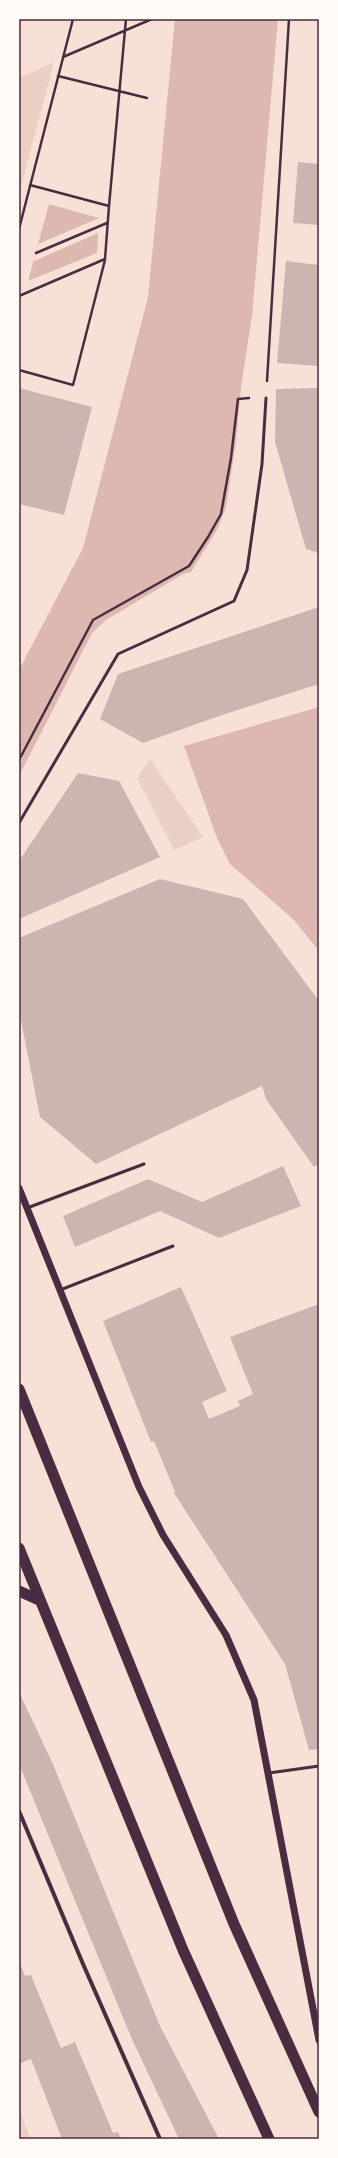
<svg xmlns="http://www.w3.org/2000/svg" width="338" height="2158" font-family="'DejaVu Sans',sans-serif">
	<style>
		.green { fill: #ebcfc5 }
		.water { fill: #dcb8b0 }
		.pier { fill: #f7e1d7 }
		.building { fill: #ccb4b1 }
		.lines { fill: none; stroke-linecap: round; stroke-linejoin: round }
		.path { stroke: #4a2c40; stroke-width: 2.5 }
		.service { stroke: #4a2c40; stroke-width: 3 }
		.minor { stroke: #4a2c40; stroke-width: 4 }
		.tertiary { stroke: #4a2c40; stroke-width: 7 }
		.trunk { stroke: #4a2c40; stroke-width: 11 }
		.neatline { fill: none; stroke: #4a2c40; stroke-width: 1.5 }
	</style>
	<rect width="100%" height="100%" fill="#f7e1d7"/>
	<!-- green -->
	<path class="green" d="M54 62 19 194V78Z
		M150 759 203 837 174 850 137 778Z
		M19 2109 31 2139H19Z"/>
	<!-- water -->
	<path class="water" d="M175 19H278L252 316 241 387 236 442 226 507 218 528 191 572 183 574 106 620 92 633 19 776V670L83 548 148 297Z
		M49 204 99 218 97 253 28 281Z
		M319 707V951L293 919 230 864 217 838 184 746Z"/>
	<!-- pier -->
	<path class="pier" d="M99 218 98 233 34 261 38 244Z"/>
	<!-- building -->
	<path class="building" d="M298 162 319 164V225L293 223Z
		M286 261 319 265V366L277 363Z
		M19 388 92 407 64 515 19 504Z
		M319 388V553L306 549 275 442 276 389Z
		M319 607V684L225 714 143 743 100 719 118 674Z
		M78 773 119 781 160 857 19 919V861Z
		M160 879 243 899 319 1001V1164L314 1167 266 1099 262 1086 96 1164 40 1117 19 1010V938Z
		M283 1166 301 1206 219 1238 160 1211 75 1247 63 1216 148 1179 202 1202Z
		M181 1287 227 1391 202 1402 209 1419 240 1406 238 1401 253 1394 230 1337 319 1304V1749L309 1750 285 1664 174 1493 175 1492 154 1441 151 1442 103 1321Z
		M19 1692 52 1762 160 2026 219 2139H179L131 2037 19 1764Z
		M19 1961 25 1976 31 1975 61 2048 75 2042 113 2133 118 2132 121 2139H62L31 2059 19 2064Z"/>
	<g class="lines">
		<!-- path -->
		<path class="path" d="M19 20 22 19
			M63 57 152 19
			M58 76 147 98
			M109 206 126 19
			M19 229 73 19
			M36 253 107 223
			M19 296 105 259 109 206 30 185
			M19 370 73 385 105 260
			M267 381 289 19
			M19 760 93 620 189 566 208 537 221 514 231 458 238 399 249 398"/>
		<!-- service -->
		<path class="service" d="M19 823 118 654 234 601 247 570 262 464 266 398
			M27 1208 144 1164
			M60 1290 173 1246
			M269 1773 319 1766"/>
		<!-- minor -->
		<path class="minor" d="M19 1811 83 1964 160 2139"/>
		<!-- tertiary -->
		<path class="tertiary" d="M19 1188 139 1487 163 1535 226 1635 254 1700 319 2040"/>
		<!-- trunk -->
		<path class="trunk" d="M19 1389 234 1924 319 2112
			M19 1548 183 1950 269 2139
			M19 1591 39 1600"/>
	</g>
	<!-- border -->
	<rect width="338" height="2158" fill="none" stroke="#fffaf5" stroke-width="40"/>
	<rect x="20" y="20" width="298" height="2118" class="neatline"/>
</svg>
